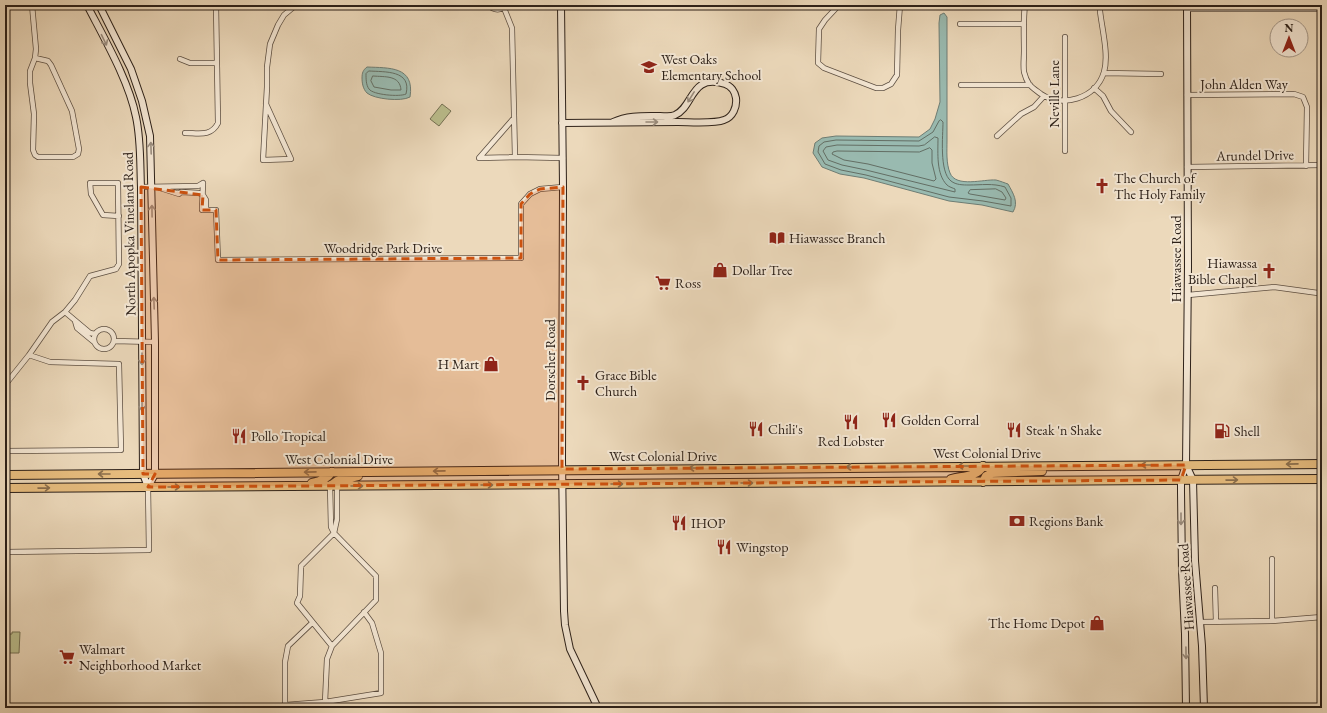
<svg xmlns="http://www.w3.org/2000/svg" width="1327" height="713" font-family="'EB Garamond',serif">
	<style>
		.green { fill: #bbbe8d; stroke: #747053 }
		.water { fill: #99bab0; stroke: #6e7d74 }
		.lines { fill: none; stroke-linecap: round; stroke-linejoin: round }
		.shore { stroke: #636e64; stroke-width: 1 }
		.street-casing { stroke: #5d4f42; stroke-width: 6 }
		.secondary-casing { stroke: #2d2119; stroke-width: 8 }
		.highway-casing { stroke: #2d2119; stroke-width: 10 }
		.street { stroke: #f3e6d3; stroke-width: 4.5 }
		.secondary { stroke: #f3e6d3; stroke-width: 6 }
		.highway { stroke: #e6bc7e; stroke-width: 8 }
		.oneway { stroke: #9a8d7f }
		.oneway2 { stroke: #8a6e4c }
		.marked { fill: #cc510e; fill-opacity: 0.2; stroke: #cc510e; stroke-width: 3; stroke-dasharray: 8 5; stroke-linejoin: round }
		.labels { text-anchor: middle; stroke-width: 4; stroke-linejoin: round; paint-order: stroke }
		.poi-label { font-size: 14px; fill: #2d2119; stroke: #f3e6d3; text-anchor: start }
		.street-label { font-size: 14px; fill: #2d2119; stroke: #f3e6d3 }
	</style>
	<rect width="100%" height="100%" fill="#ecd9bb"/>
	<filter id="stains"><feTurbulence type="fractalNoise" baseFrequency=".005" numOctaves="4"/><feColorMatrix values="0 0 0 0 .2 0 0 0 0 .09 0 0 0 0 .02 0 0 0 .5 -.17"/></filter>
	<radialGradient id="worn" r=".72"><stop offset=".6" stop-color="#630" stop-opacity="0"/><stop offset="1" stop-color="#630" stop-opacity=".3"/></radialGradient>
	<!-- green -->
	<path class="green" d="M442 104 451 111 439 126 430 119Z
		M12 632H20L19 653H5V634H12Z"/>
	<!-- water -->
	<path class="water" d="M944 13 947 17V141C947 151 946 163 950 173 956 188 984 179 996 180 1000 181 1005 183 1008 184 1013 193 1019 202 1013 212L982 205 949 201 864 178 840 174 822 167 813 153 815 143 822 138 836 136 919 137 930 129 935 119 940 102 939 23 940 15Z
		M367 67C389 68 415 66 410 97 401 102 374 99 367 93 363 89 362 83 362 78 362 73 363 70 367 67Z"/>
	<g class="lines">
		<!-- shore -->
		<path class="shore" d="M369 71C385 72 412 70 406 94 400 97 373 95 369 89 366 85 366 79 366 74Z
			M373 76C385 77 400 75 401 90H391L374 87 371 81Z
			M941 120 943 122C943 135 939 172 951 181 956 185 963 185 969 185 981 185 993 183 1005 187L1011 198V206L983 201 949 197 866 175 841 170 825 164 818 152 819 146 824 142 836 140 919 141 933 132 939 121Z
			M935 137 938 138C938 153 936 174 947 185 949 187 953 188 955 189V192L866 170 842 165 828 160 823 151 826 147 837 145 919 146 924 145Z
			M930 148 932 150V163L936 179 934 181 868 164 844 160 832 154 833 152 837 151 919 152Z
			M996 189 1002 192 1006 198 1005 200 970 194 968 193 970 190Z"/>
		<defs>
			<path id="street" d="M32 5 36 49 35 58 30 71V83L34 114 33 150 35 155 38 157H73L78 154 79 149 72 111 51 65 48 61 35 58
				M488 5C494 11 501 11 507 5
				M839 5 825 20 819 29 818 63 824 68 876 88H883L891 84 897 75 898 30 900 5
				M1025 5C1023 20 1024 36 1024 51 1024 58 1023 66 1024 72 1025 76 1027 81 1029 84 1032 88 1037 91 1041 94 1062 108 1096 99 1104 72 1109 55 1102 29 1100 11V5
				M504 8 512 28 515 157 479 158 514 118
				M1187 9H1318
				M960 24H1024
				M180 59 190 63H217
				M1104 73 1161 74
				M961 85H1030
				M1094 88 1103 96 1111 111 1131 132
				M1187 95 1294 94 1303 97 1307 107 1306 166
				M266 104 291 159 263 160 267 87V67L270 44 278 25 284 15 296 5
				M185 133C199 133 211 137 218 123L216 5
				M997 136 1021 114 1034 107 1044 96
				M1065 151V37
				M515 157 563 158
				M1187 167 1322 165
				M203 183 202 210H216L218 260 521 258V204L530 194 540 189 563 187
				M141 187 198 186 203 183
				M160 188 179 194 181 192 199 193 203 195 206 200V210
				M1188 295 1274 287 1318 293 1322 295
				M65 312 90 333 95 334
				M75 321 77 328 94 342
				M94 339a10 10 0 1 1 20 0a10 10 0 1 1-20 0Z
				M114 341 155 342
				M29 355 52 322 65 312 75 300 90 276 116 269 119 264 118 183H90L91 194 103 215 119 216
				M5 385 29 355 50 362 119 364 121 450 5 451
				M334 533 337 519V486
				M5 552 149 550 148 487
				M1272 559V621
				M1215 588 1216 622
				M1200 622 1272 621 1322 617
				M312 623 288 646 285 662V705L325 702 381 693V653L372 623 364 612
				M332 646 297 603 300 596 301 566 334 533
				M325 702 327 659 332 646 376 600V576L334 533 331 527 330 486"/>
			<path id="secondary" d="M87 5C104 38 129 81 136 117 141 140 140 164 141 187L143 474 148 487
				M99 5 131 69 142 101 150 136 155 342V474L148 487
				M561 5 563 187 562 460 564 611 565 625 570 649 598 708
				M562 123C601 123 640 122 678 122 690 122 714 124 724 120 733 117 737 107 736 98 735 92 731 86 725 84 690 73 694 107 675 115 671 117 665 116 660 116 643 116 628 115 613 122
				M1186 465 1193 480 1195 561 1202 646 1204 708
				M1186 708 1185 634 1182 570 1181 492V480L1186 465 1188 266 1187 5"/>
			<path id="highway" d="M5 475 1322 464
				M951 479C962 476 977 477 983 466
				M983 482 986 476 992 473 1042 471
				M312 483C321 481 327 479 332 472
				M330 486 337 481 358 476
				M5 488 1322 479"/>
		</defs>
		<!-- street casing -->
		<use href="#street" class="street-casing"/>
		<!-- secondary casing -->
		<use href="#secondary" class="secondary-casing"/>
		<!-- highway casing -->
		<use href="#highway" class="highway-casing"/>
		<!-- street -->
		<use href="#street" class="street"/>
		<!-- secondary -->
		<use href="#secondary" class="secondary"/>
		<!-- highway -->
		<use href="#highway" class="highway"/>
	</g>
	<!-- one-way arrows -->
	<defs><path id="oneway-shaft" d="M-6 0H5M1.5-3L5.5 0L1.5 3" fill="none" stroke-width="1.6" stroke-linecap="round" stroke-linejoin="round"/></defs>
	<g class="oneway">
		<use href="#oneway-shaft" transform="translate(104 40) rotate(64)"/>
		<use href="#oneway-shaft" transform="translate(691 97) rotate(122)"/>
		<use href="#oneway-shaft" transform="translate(652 122)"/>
		<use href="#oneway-shaft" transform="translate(151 148) rotate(-92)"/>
		<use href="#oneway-shaft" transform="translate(152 211) rotate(-91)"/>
		<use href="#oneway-shaft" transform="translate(154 303) rotate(-92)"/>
		<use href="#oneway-shaft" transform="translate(142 359) rotate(90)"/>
		<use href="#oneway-shaft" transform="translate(142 405) rotate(90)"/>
		<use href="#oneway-shaft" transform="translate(1181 519) rotate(90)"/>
		<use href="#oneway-shaft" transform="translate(1186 653) rotate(89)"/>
	</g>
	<g class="oneway2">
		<use href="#oneway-shaft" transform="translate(1292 464) rotate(179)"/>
		<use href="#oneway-shaft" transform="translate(1147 465) rotate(180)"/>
		<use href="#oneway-shaft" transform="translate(964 466) rotate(180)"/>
		<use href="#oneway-shaft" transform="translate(852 467) rotate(180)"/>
		<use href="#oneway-shaft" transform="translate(695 468) rotate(180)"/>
		<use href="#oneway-shaft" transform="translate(439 471) rotate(179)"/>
		<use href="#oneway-shaft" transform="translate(310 472) rotate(179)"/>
		<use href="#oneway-shaft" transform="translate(104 474) rotate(180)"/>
		<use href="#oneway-shaft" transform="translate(1232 480) rotate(-1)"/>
		<use href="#oneway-shaft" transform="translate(747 483)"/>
		<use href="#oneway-shaft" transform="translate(617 484)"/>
		<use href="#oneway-shaft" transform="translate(487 485)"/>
		<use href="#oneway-shaft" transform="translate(357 486)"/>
		<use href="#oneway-shaft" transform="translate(174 487)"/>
		<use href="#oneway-shaft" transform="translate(44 488) rotate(-1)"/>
	</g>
	<!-- marked area -->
	<path class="marked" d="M141 187 203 195 202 210H216L218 260 521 258V204L530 194 540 189 563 187 562 469 1186 465 1181 480 148 487 155 474H143Z"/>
	<!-- icons -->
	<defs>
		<symbol id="school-bare" viewBox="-9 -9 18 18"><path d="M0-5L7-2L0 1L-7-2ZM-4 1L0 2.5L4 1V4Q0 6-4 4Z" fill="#8f2418" stroke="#f3e6d3" stroke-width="2.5" paint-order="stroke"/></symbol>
		<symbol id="church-bare" viewBox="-9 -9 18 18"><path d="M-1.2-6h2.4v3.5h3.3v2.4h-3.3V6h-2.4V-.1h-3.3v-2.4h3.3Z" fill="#8f2418" stroke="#f3e6d3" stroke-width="2.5" paint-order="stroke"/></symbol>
		<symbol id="library-bare" viewBox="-9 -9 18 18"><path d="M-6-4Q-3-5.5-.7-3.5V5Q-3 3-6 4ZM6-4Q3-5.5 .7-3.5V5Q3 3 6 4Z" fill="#8f2418" stroke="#f3e6d3" stroke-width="2.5" paint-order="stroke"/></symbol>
		<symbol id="shop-bare" viewBox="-9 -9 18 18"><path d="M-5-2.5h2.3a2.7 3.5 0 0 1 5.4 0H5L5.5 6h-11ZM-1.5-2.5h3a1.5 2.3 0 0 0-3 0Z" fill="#8f2418" stroke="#f3e6d3" stroke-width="2.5" paint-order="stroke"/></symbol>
		<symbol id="supermarket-bare" viewBox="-9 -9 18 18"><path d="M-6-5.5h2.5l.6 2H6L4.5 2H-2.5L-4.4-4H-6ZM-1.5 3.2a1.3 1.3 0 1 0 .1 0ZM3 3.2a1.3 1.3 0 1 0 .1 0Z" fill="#8f2418" stroke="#f3e6d3" stroke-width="2.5" paint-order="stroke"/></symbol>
		<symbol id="restaurant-bare" viewBox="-9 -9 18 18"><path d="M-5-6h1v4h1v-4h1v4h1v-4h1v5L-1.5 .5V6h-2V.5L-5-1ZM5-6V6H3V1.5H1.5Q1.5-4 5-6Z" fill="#8f2418" stroke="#f3e6d3" stroke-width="2.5" paint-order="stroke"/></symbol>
		<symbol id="fuel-bare" viewBox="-9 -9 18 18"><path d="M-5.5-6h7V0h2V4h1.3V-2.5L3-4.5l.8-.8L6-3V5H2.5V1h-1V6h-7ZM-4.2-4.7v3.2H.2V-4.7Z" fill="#8f2418" stroke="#f3e6d3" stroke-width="2.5" paint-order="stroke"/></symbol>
		<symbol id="bank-bare" viewBox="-9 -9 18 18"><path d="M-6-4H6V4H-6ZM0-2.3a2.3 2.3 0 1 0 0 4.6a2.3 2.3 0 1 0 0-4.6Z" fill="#8f2418" stroke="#f3e6d3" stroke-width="2.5" paint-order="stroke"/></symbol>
	</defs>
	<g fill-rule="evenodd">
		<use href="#school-bare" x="638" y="56" width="22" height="22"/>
		<use href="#church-bare" x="1091" y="175" width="22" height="22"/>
		<use href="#library-bare" x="766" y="227" width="22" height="22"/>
		<use href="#shop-bare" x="709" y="259" width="22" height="22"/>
		<use href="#church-bare" x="1258" y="260" width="22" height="22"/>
		<use href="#supermarket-bare" x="652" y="272" width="22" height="22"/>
		<use href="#shop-bare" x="480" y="353" width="22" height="22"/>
		<use href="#church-bare" x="572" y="372" width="22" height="22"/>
		<use href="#restaurant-bare" x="878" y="409" width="22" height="22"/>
		<use href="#restaurant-bare" x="840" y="411" width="22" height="22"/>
		<use href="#restaurant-bare" x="745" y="418" width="22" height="22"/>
		<use href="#restaurant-bare" x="1003" y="419" width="22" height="22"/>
		<use href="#fuel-bare" x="1211" y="420" width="22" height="22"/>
		<use href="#restaurant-bare" x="228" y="425" width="22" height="22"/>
		<use href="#bank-bare" x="1006" y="510" width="22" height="22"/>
		<use href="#restaurant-bare" x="668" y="512" width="22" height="22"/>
		<use href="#restaurant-bare" x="713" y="536" width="22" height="22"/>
		<use href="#shop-bare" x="1086" y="612" width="22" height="22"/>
		<use href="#supermarket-bare" x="56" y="646" width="22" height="22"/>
	</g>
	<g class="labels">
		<!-- poi labels -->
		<g class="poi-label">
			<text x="661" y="64">West Oaks<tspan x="661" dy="16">Elementary School</tspan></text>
			<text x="1114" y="183">The Church of<tspan x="1114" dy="16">The Holy Family</tspan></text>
			<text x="789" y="243">Hiawassee Branch</text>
			<text x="1257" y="268" text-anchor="end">Hiawassa<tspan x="1257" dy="16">Bible Chapel</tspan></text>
			<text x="732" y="275">Dollar Tree</text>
			<text x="675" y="288">Ross</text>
			<text x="479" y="369" text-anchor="end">H Mart</text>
			<text x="595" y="380">Grace Bible<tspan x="595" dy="16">Church</tspan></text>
			<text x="901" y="425">Golden Corral</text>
			<text x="768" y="434">Chili's</text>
			<text x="1026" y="435">Steak 'n Shake</text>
			<text x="1234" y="436">Shell</text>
			<text x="251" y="441">Pollo Tropical</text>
			<text x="851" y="446" text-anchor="middle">Red Lobster</text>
			<text x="1029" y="526">Regions Bank</text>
			<text x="691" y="528">IHOP</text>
			<text x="736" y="552">Wingstop</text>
			<text x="1085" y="628" text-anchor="end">The Home Depot</text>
			<text x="79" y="654">Walmart<tspan x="79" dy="16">Neighborhood Market</tspan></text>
		</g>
		<!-- street labels -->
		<g class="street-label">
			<text x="1244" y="89">John Alden Way</text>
			<text transform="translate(1054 94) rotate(-90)" y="5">Neville Lane</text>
			<text transform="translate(1255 155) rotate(-1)" y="5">Arundel Drive</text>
			<text transform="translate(129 234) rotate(-91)" y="5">North Apopka Vineland Road</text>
			<text x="383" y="253">Woodridge Park Drive</text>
			<text transform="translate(1176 259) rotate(-90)" y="5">Hiawassee Road</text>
			<text transform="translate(550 360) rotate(-90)" y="5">Dorscher Road</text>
			<text x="987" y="458">West Colonial Drive</text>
			<text x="663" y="461">West Colonial Drive</text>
			<text x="339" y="464">West Colonial Drive</text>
			<text transform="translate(1186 587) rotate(-94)" y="5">Hiawassee Road</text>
		</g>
	</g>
	<!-- margin -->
	<rect width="1327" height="713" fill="none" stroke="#ecd9bb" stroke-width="20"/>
	<rect x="6" y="6" width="1315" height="701" fill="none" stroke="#2d2119" stroke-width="2"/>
	<rect x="10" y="10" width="1307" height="693" fill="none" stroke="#2d2119"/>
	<!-- north arrow -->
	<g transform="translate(1289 38)"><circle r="19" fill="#f3e6d3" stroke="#a49789"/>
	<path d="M0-3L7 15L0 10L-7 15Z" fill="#8f2418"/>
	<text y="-6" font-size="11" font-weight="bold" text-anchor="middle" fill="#2d2119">N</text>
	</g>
	<rect width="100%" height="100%" filter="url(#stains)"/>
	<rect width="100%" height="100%" fill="url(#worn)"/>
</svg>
